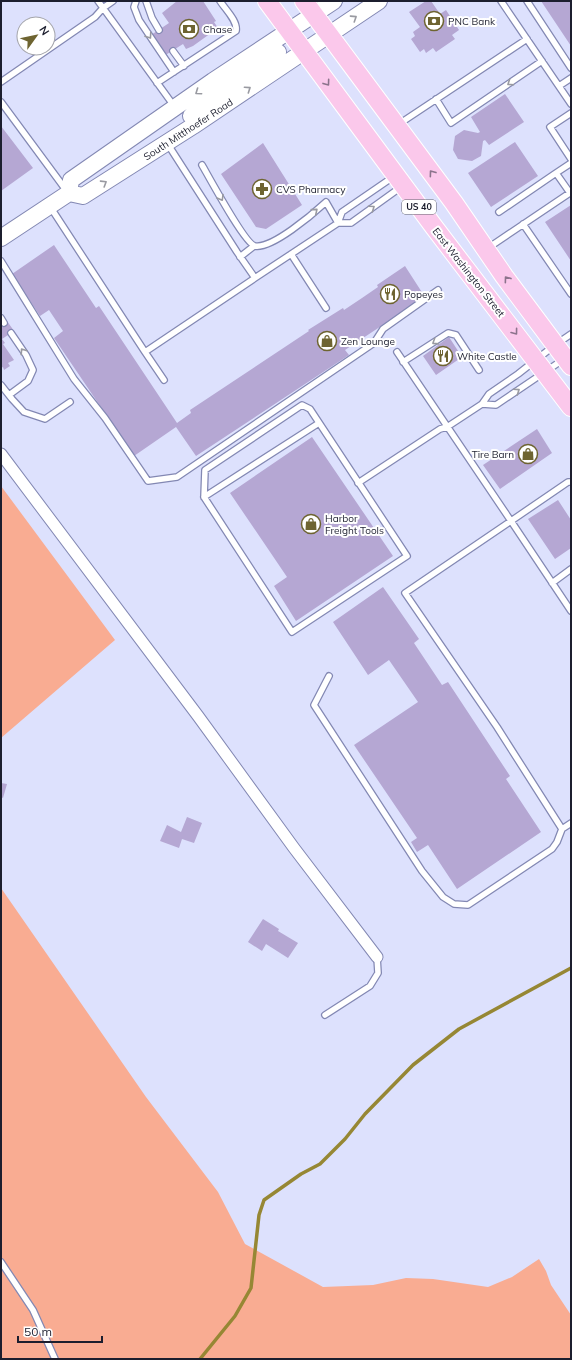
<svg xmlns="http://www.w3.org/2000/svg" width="572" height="1360" font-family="Mulish,sans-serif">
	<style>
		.green { fill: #f9ac92 }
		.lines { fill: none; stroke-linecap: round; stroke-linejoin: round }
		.stream { stroke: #968734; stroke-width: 3.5 }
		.building { fill: #b5a7d3 }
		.lane-casing { stroke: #8388b3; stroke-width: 8 }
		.street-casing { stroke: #8388b3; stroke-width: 13 }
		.secondary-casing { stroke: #8388b3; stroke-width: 18 }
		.primary-casing { stroke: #fff; stroke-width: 20 }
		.lane { stroke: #fff; stroke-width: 5.5 }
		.street { stroke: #fff; stroke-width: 11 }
		.secondary { stroke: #fff; stroke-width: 16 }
		.primary { stroke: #fbc8eb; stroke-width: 18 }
		.oneway { stroke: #999aa1 }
		.oneway2 { stroke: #8c738c }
		.labels { text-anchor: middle; stroke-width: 4; stroke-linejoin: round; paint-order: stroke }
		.shield { fill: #fff; stroke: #60626d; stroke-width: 1 }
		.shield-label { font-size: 9px; font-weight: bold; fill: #1c1e2e }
		.poi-label { font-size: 10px; fill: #1c1e2e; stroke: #fff; text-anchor: start }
		.street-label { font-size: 10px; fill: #1c1e2e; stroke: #fff }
	</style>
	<rect width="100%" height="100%" fill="#dde1fd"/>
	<!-- green -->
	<path class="green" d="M1 486 115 640 1 738Z
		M1 888 146 1097 218 1192 245 1244 323 1287 373 1285 406 1278 433 1279 488 1287 512 1277 539 1259 546 1271 551 1285 571 1315V1359H1Z"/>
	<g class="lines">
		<!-- stream -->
		<path class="stream" d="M200 1359 235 1316 251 1288 259 1215 264 1200 301 1174 320 1164 345 1139 365 1114 413 1065 459 1029 571 968"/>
	</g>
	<!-- building -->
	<path class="building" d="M177 1H203L216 21 214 22 218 28 193 46 186 49 183 44 164 56 151 35 169 23 162 13Z
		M426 1H431L440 14 446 10 459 30 452 35 455 39 436 52 433 48 426 53 424 49 420 52 411 39 415 36 413 32 420 27 409 12Z
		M541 1H571V46Z
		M505 94 524 122 489 145 485 140 483 141 481 156 472 161 458 159 453 150 455 136 464 130 478 133 480 132 471 117Z
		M1 126 33 168 1 191Z
		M515 142 538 176 491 207 468 173Z
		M263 143 302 205 266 229 256 227 221 174Z
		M571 205V261L545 222Z
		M54 245 96 308 99 306 177 423 191 413 190 410 309 331 308 330 343 308 344 310 362 298 378 287 377 285 405 266 425 297 345 350 349 355 196 456 176 427 134 456 54 338 63 331 49 310 40 316 12 274Z
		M7 321 14 331 2 339 5 343 3 344 14 360 8 363 10 366 4 370 3 367 1 368V325Z
		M449 337 462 357 436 375 423 356Z
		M537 429 552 453 500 489 483 465Z
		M312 437 393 556 296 621 274 586 287 577 230 493Z
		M558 500 571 520V548L555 559 528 519Z
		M383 587 419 639 414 643 442 685 448 682 510 776 506 779 541 832 457 889 428 845 417 852 411 842 417 838 354 745 418 702 389 660 368 675 333 622Z
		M1 783 7 784 3 798 1 797Z
		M187 817 202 823 194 843 182 839 179 848 160 841 167 825 181 832Z
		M263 919 279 929 278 931 298 943 288 958 266 944 262 951 248 942Z"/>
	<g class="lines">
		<defs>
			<path id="lane" d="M98 1 174 106
				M136 1 134 7 139 20 174 72
				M146 1 152 18 159 30
				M501 1 571 104
				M527 1 571 68
				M173 51 184 66
				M1 82 95 17 103 8 113 1
				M157 83 236 31C238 21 225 9 220 1
				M559 86 571 78
				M436 99 451 123 542 61
				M1 102 66 190
				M571 113 550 127 571 159
				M399 124 527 39
				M167 143 237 252 255 278 338 223H351L401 187
				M202 165C209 177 245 244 255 246 272 249 313 214 326 202L338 223
				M570 193 556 173 571 163
				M51 208 145 352 255 278
				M499 212 556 173
				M338 223 342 212 393 177
				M523 224 571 294
				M488 248 571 192
				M291 254 326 308
				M240 257 254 246
				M1 261 74 379 105 418 148 481 177 477 374 343 383 329 438 290
				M1 318 4 323
				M145 352 164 380
				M397 352 511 521 568 482H571
				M403 362 448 333 456 335 479 370
				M1 385 12 399 24 412 45 419 70 402
				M9 395 28 381 33 370 26 355 11 333
				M482 404 496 405 564 359
				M358 483 440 429 447 427 482 404 489 394 518 374 555 345 571 334
				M204 497 292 632 407 556 310 409 302 405 205 470 204 497 319 423
				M552 583 571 569
				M571 611 511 521 405 593 497 727 562 829 571 823
				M329 676 314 705 422 871 443 897 454 904 468 905 552 849 557 842 562 829
				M325 1015 370 986 378 973 377 957
				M1 1262 33 1310 55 1359"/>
			<path id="street" d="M1 454 198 716 294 848 377 957"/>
			<path id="secondary" d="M191 116 225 88 278 52
				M69 193 83 196 193 126 379 1
				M1 238 69 193 71 180 213 81 334 1"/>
			<path id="primary" d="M267 1 434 227 571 407
				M304 1 454 203 504 276 571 366"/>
		</defs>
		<!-- lane casing -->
		<use href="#lane" class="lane-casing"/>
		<!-- street casing -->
		<use href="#street" class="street-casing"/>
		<!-- secondary casing -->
		<use href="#secondary" class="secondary-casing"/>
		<!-- primary casing -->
		<use href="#primary" class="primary-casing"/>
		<!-- lane -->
		<use href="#lane" class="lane"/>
		<!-- street -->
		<use href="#street" class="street"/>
		<!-- secondary -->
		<use href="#secondary" class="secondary"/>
		<!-- primary -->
		<use href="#primary" class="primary"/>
	</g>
	<!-- one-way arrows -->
	<defs><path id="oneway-chevron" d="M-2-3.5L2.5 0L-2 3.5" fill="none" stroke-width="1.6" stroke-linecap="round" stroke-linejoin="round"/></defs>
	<g class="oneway">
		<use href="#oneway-chevron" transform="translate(354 18) rotate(-33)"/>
		<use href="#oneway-chevron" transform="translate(149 36) rotate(56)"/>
		<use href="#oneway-chevron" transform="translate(510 83) rotate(146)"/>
		<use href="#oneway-chevron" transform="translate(248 89) rotate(-34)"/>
		<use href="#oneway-chevron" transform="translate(198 92) rotate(145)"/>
		<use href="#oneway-chevron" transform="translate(104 183) rotate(-32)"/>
		<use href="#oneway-chevron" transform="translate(221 198) rotate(60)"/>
		<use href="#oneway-chevron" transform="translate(372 208) rotate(-35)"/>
		<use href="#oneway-chevron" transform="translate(315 211) rotate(-40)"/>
		<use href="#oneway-chevron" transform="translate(435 342) rotate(147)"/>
		<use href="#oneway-chevron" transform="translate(23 351) rotate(-124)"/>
		<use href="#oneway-chevron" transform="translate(517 391) rotate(-34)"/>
	</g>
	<g class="oneway2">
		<use href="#oneway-chevron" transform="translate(327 83) rotate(54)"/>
		<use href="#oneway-chevron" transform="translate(432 173) rotate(-126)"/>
		<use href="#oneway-chevron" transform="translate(507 279) rotate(-126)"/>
		<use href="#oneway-chevron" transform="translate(515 332) rotate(53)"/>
	</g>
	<!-- icons -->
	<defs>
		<symbol id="bank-ring" viewBox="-11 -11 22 22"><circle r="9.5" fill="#fff" stroke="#6e6431" stroke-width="1.5"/><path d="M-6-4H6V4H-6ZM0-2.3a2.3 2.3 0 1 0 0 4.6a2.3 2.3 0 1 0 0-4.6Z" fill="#6e6431"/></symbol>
		<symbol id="pharmacy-ring" viewBox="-11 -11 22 22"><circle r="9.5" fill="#fff" stroke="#6e6431" stroke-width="1.5"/><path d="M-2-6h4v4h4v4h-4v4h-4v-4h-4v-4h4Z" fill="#6e6431"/></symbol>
		<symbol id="restaurant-ring" viewBox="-11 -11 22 22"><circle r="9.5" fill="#fff" stroke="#6e6431" stroke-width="1.5"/><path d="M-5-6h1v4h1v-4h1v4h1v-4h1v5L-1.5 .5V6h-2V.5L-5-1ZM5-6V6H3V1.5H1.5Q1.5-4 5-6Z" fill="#6e6431"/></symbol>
		<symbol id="shop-ring" viewBox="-11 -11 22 22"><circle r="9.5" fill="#fff" stroke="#6e6431" stroke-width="1.5"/><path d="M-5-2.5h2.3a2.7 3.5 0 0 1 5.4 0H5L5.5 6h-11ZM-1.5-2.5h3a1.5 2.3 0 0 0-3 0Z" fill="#6e6431"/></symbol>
	</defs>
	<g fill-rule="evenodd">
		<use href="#bank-ring" x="423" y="10" width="22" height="22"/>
		<use href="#bank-ring" x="178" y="18" width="22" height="22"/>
		<use href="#pharmacy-ring" x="251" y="178" width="22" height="22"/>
		<use href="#restaurant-ring" x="379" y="283" width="22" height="22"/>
		<use href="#shop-ring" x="316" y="330" width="22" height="22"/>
		<use href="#restaurant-ring" x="432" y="345" width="22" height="22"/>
		<use href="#shop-ring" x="517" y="443" width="22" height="22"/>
		<use href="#shop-ring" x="300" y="513" width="22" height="22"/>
	</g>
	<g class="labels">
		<!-- shield labels -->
		<rect class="shield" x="402" y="200" width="34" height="14" rx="3"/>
		<g class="shield-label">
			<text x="419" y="210">US 40</text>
		</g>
		<!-- poi labels -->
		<g class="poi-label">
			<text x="448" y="25">PNC Bank</text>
			<text x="203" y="33">Chase</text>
			<text x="276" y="193">CVS Pharmacy</text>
			<text x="404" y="298">Popeyes</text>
			<text x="341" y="345">Zen Lounge</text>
			<text x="457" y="360">White Castle</text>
			<text x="514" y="458" text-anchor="end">Tire Barn</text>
			<text x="325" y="522">Harbor<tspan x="325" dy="12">Freight Tools</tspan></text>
		</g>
		<!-- street labels -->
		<g class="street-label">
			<text transform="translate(188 129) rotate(-33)" y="4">South Mitthoefer Road</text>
			<text transform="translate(469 272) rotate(52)" y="4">East Washington Street</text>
		</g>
	</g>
	<!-- border -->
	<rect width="572" height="1360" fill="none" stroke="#1c1e2e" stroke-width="4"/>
	<!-- north arrow -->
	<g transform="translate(36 36) rotate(57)"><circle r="19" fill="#ffffff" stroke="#a4a5ab"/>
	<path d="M0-3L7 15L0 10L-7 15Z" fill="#6e6431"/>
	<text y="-6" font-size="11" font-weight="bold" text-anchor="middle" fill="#1c1e2e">N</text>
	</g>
	<!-- scale -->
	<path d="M18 1336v6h84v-6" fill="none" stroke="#1c1e2e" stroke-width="2"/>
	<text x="24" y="1336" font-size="12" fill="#1c1e2e" stroke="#ffffff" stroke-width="3" paint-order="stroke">50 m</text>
</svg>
